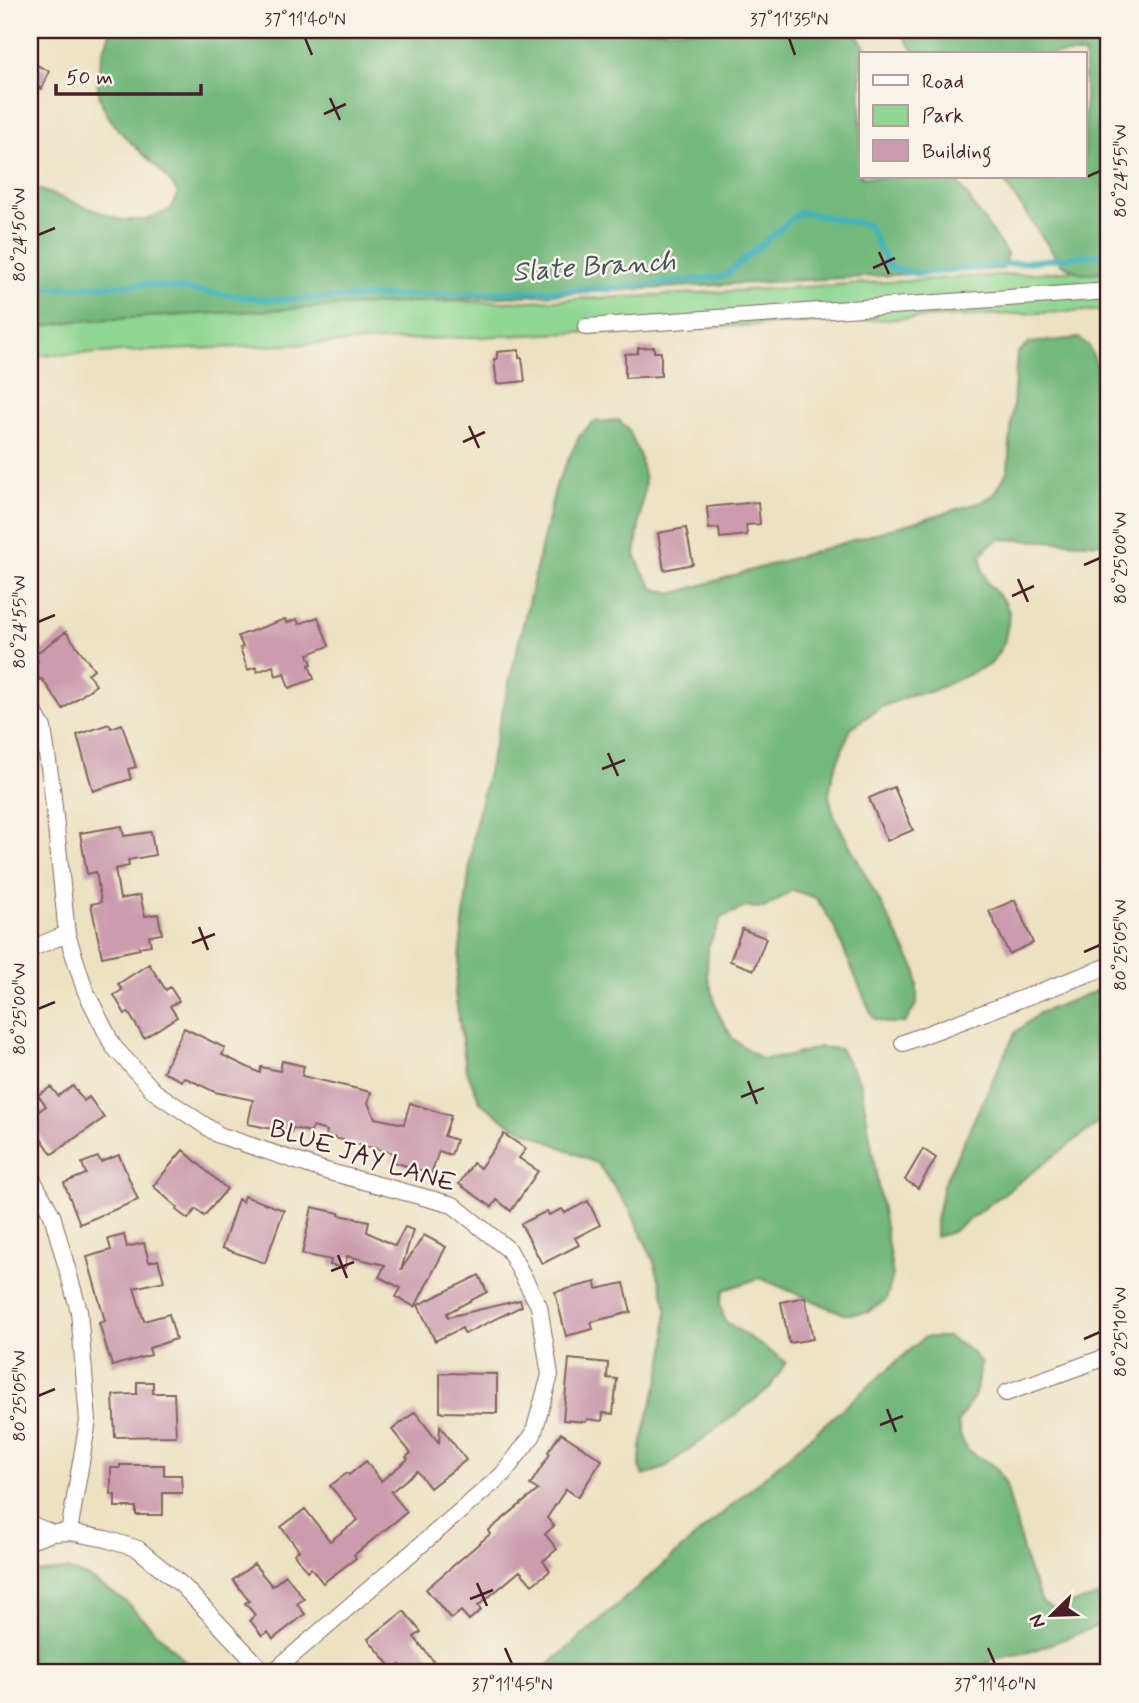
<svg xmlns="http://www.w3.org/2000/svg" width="1139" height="1703" font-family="Mynerve,sans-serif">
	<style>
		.green { fill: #8fd792; stroke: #6c7b5e; stroke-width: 2 }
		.forest { fill: #73b87c; stroke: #5e6c54; stroke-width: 2 }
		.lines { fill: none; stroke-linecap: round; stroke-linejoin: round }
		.stream { stroke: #43b3bb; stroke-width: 6 }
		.building { fill: #cb9bae }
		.street-casing { stroke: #836360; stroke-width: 18 }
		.street { stroke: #fff; stroke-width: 16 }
		.ticks { fill: none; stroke: #4a1f2b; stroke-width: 2.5 }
		.labels { text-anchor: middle; stroke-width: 5; stroke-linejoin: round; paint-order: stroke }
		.street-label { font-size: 26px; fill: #4a1f2b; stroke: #f7f3e8 }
		.water-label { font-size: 28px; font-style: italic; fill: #48535d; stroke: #f7f3e8 }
		.neatline { fill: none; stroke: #4a1f2b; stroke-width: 2.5 }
		.ticks-label { font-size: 18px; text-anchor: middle; fill: #4a1f2b }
	</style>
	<rect width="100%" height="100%" fill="#f7f3e8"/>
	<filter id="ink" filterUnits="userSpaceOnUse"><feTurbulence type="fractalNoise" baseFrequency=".0143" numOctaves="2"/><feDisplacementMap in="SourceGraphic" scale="14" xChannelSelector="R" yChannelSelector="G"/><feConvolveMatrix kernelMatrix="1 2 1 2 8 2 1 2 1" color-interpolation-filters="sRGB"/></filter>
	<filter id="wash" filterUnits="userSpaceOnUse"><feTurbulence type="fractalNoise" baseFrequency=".00686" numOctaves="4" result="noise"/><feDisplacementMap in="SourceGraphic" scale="28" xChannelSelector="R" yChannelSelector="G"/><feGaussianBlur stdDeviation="1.57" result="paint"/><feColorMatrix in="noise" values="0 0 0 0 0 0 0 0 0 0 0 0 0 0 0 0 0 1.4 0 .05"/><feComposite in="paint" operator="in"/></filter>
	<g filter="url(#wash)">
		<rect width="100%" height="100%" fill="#ece2c2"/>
		<!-- green -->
		<path class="green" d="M1109 267V310L30 356V325L95 319 394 301 507 302 648 296 1054 272Z"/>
		<!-- forest -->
		<path class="forest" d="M111 30H853L870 54H861V177H954L1007 254 1003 269 77 321 30 328V186L121 220H146L170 210 178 193C157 157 102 132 98 87 96 67 105 48 111 30Z
			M899 30H1109V271L1081 274 1060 263 1001 177H1085V54H916Z
			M1079 338 1089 346 1109 395V544L999 539 987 547 981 556 982 569 987 582 1005 603 1010 614 1004 643 991 664 930 692 913 694 880 708 851 728 833 773 829 795 834 816 917 972V1003L905 1023H887L873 1018 833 924 816 898 793 890 764 908 746 907 722 917 708 947 707 974 718 1013 733 1039 761 1059 786 1057 820 1047 840 1049 861 1084 893 1275 886 1300 867 1313 844 1314 760 1278 724 1290 720 1305 725 1321 786 1362 769 1389 664 1468 644 1476 640 1466 641 1446 649 1411 660 1378 666 1343V1304L654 1261 630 1210 598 1164 508 1123 480 1102 466 1068 455 993 474 831 556 485 580 435 593 422 619 420 630 432 640 457 645 481 635 555 642 571 654 589 675 593 981 502 994 495 1008 470 1017 354 1029 343Z
			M1109 986V1115L952 1232 936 1237V1221L943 1185 1015 1033 1039 1013Z
			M925 1337H948L971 1351 981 1363 975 1395 958 1422 960 1435 967 1450 996 1467 1006 1485 1028 1569 1042 1602 1053 1609 1109 1593V1622L1029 1652 994 1659 976 1670 974 1673H539Z
			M67 1570 90 1578 125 1601 197 1673H30V1573Z"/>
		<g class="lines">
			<!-- stream -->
			<path class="stream" d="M30 289 143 284 269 300 603 289 723 277 800 212 868 225 889 267 918 274 1109 253"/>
		</g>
		<g id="blocks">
			<!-- building -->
			<path class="building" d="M30 62 49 71 42 89 30 84Z
				M654 347V352H661V376L625 378V354L638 353V348Z
				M519 350V358H522L525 381 497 384 494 359H497V352Z
				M758 502 760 524 746 525 747 535 720 538 719 528 709 529 707 507Z
				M686 528 693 564 664 570 658 533Z
				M318 617 329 646 308 654 312 664 309 665 314 679 289 688 284 673 276 676 273 666 257 672 256 667 248 670 240 648 243 647 238 636 285 619 286 623 297 619 299 624Z
				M66 632 94 669 88 674 96 685 63 709 42 679 40 680 30 667 38 661 34 655Z
				M109 724 111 728 122 724 136 767 128 769 131 779 93 791 77 735Z
				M894 787 913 830 887 841 869 798Z
				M122 826 124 836 151 832 155 855 128 860 129 866 115 869 120 899 140 895 145 916 158 914 162 934 149 936 151 945 139 947 140 949 102 957 91 904 101 902 96 872 87 874 80 833Z
				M1015 900 1033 943 1009 954 989 911Z
				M742 929 766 938 754 970 730 961Z
				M149 964 166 990 170 987 179 1001 170 1006 177 1017 144 1038 128 1012 125 1014 114 995 122 990 118 984Z
				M184 1028 225 1048 222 1055 260 1073 261 1067 280 1071 282 1061 304 1066 302 1076 371 1092 368 1103 375 1118 404 1124 410 1103 451 1116 444 1136 456 1140 451 1155 439 1151 431 1174 391 1161 394 1153 343 1141V1140L326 1136 327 1131 313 1127 311 1132 292 1128 291 1133 248 1124 253 1100 215 1092 184 1077 182 1081 163 1072Z
				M73 1086 84 1101 89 1097 104 1118 52 1154 30 1122V1117L46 1106 38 1095 51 1087 58 1096Z
				M504 1134 526 1149 519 1158 538 1171 511 1211 497 1200 492 1207 459 1184 473 1163 480 1168Z
				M923 1149 936 1158 918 1188 905 1180Z
				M183 1150 227 1189 204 1216 196 1209 188 1219 176 1210 178 1208 153 1186Z
				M119 1155 138 1200 80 1224 64 1183 86 1174 82 1163 98 1157 101 1162Z
				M244 1196 284 1210 265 1263 222 1248 238 1199 242 1202Z
				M588 1201 600 1225 575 1238 579 1245 542 1264 521 1224 547 1211 549 1215 562 1209 565 1213Z
				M312 1207 339 1213V1215L369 1221 367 1232 395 1246 405 1227 413 1230 401 1270 424 1235 446 1247 415 1307 396 1297 401 1288 379 1277 385 1265 347 1256 345 1268 330 1265 331 1260 302 1254Z
				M124 1235 127 1247 144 1243 149 1262 158 1260 164 1281 134 1288 144 1321 169 1314 176 1339 149 1348 151 1355 112 1366 99 1323 105 1321 87 1257 111 1250 108 1239Z
				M479 1275 487 1292 447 1313 448 1317 520 1300 522 1306 465 1334 462 1328 435 1341 418 1305Z
				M596 1282 597 1289 624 1283 631 1312 591 1322 593 1329 566 1336 555 1292Z
				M805 1297 813 1339 789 1343 781 1302Z
				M569 1359 608 1363 607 1378 617 1379 613 1414 603 1413 602 1421 587 1419 586 1422 563 1420Z
				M440 1373 497 1374V1413L440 1412Z
				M137 1382H153V1393H174L176 1436 115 1437 113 1395 137 1394Z
				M415 1412 439 1443 440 1426 466 1460 430 1488 417 1471 391 1492 407 1512 354 1555 356 1558 323 1583 311 1568 307 1571 294 1554 299 1550 281 1527 305 1509 330 1541 358 1520 330 1486 347 1473 349 1475 366 1461 381 1481 408 1459 406 1457 411 1453 392 1430Z
				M561 1433 602 1460 578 1497 566 1489 547 1518 554 1526 545 1534 557 1549 543 1561 550 1571 532 1585 520 1571 478 1606 481 1610 469 1620 461 1611 451 1619 426 1589 490 1534 488 1531 538 1490 530 1485 550 1454 548 1452Z
				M120 1465H164V1475H181L182 1493H163V1515H136V1507H115V1495H111V1468H120Z
				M254 1564 272 1586 286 1575 304 1599 297 1604 305 1614 273 1639 268 1632 262 1636 250 1620 255 1615 245 1603 249 1601 233 1580Z
				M404 1611 421 1632 414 1637 443 1673H407L400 1665 394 1670 368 1639Z"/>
		</g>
	</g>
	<g filter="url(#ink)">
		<use href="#blocks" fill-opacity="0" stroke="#836360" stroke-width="2"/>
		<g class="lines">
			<defs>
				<path id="street" d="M586 327 1109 291
					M30 705 43 728 52 788 67 934 85 990 113 1046 155 1092 219 1135 326 1171 453 1205 509 1250 539 1306 550 1375 533 1435 502 1475 272 1673
					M30 949 67 934
					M903 1043 1109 966
					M30 1175 52 1215 79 1311 88 1421 69 1532
					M1006 1393 1109 1356
					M30 1524 52 1533
					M30 1541 52 1533 69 1532 106 1539 138 1549 183 1586 265 1673"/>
			</defs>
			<!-- street casing -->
			<use href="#street" class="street-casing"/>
			<!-- street -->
			<use href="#street" class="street"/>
		</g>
	</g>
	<!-- ticks -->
	<path class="ticks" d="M305 38 312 55M789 38 795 55M330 98 340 120M324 114 346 104M1084 178 1100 171M38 235 55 228M879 252 889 274M873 268 895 258M469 426 479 448M463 442 485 432M1084 565 1100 558M1018 579 1028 602M1012 596 1034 586M38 622 55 615M608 753 618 776M602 769 625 760M199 927 208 950M192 943 215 934M1084 952 1100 945M38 1009 55 1002M748 1081 757 1104M741 1097 764 1088M338 1255 347 1278M331 1271 354 1262M1084 1339 1100 1332M38 1396 55 1389M887 1409 896 1432M880 1425 903 1416M477 1583 487 1606M470 1599 493 1590M505 1648 512 1664M988 1648 995 1664"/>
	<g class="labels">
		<!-- street labels -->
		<g class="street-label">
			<text transform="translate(363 1155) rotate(17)" y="9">BLUE JAY LANE</text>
		</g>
		<!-- water labels -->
		<g class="water-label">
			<text transform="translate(594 265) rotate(-4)" y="10">Slate Branch</text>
		</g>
	</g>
	<!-- margin -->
	<rect width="1139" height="1703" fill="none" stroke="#f7f3e8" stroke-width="77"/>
	<!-- legend -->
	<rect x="859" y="52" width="228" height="126" fill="#f7f3e8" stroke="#b29e9c" stroke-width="2"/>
	<rect x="873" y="75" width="35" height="10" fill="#ffffff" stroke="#b29e9c" stroke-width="2"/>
	<text x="922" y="88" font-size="21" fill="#4a1f2b">Road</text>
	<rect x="873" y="105" width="35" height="21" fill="#8fd792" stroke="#b29e9c" stroke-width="2"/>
	<text x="922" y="122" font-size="21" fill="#4a1f2b">Park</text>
	<rect x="873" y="140" width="35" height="21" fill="#cb9bae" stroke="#b29e9c" stroke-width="2"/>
	<text x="922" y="158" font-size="21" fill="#4a1f2b">Building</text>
	<!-- north arrow -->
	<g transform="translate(1052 1615) rotate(247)" stroke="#f7f3e8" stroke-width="5" paint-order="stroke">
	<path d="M0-5L12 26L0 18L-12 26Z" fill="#4a1f2b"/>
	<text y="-10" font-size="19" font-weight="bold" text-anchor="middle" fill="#4a1f2b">N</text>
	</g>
	<!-- scale -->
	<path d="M56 84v10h145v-10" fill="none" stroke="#4a1f2b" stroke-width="3.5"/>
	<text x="66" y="84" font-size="21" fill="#4a1f2b" stroke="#f7f3e8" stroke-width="5" paint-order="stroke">50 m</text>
	<rect x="38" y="38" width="1062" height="1626" class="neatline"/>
	<g class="ticks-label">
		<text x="305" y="25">37°11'40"N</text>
		<text x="789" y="25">37°11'35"N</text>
		<text transform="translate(1120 171) rotate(-90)" y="6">80°24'55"W</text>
		<text transform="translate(19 235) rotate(-90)" y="6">80°24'50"W</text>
		<text transform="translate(1120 558) rotate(-90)" y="6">80°25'00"W</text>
		<text transform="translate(19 622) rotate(-90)" y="6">80°24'55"W</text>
		<text transform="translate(1120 945) rotate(-90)" y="6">80°25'05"W</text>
		<text transform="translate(19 1009) rotate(-90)" y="6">80°25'00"W</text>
		<text transform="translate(1120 1332) rotate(-90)" y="6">80°25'10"W</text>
		<text transform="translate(19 1396) rotate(-90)" y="6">80°25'05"W</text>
		<text x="512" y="1690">37°11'45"N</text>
		<text x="995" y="1690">37°11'40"N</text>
	</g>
</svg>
